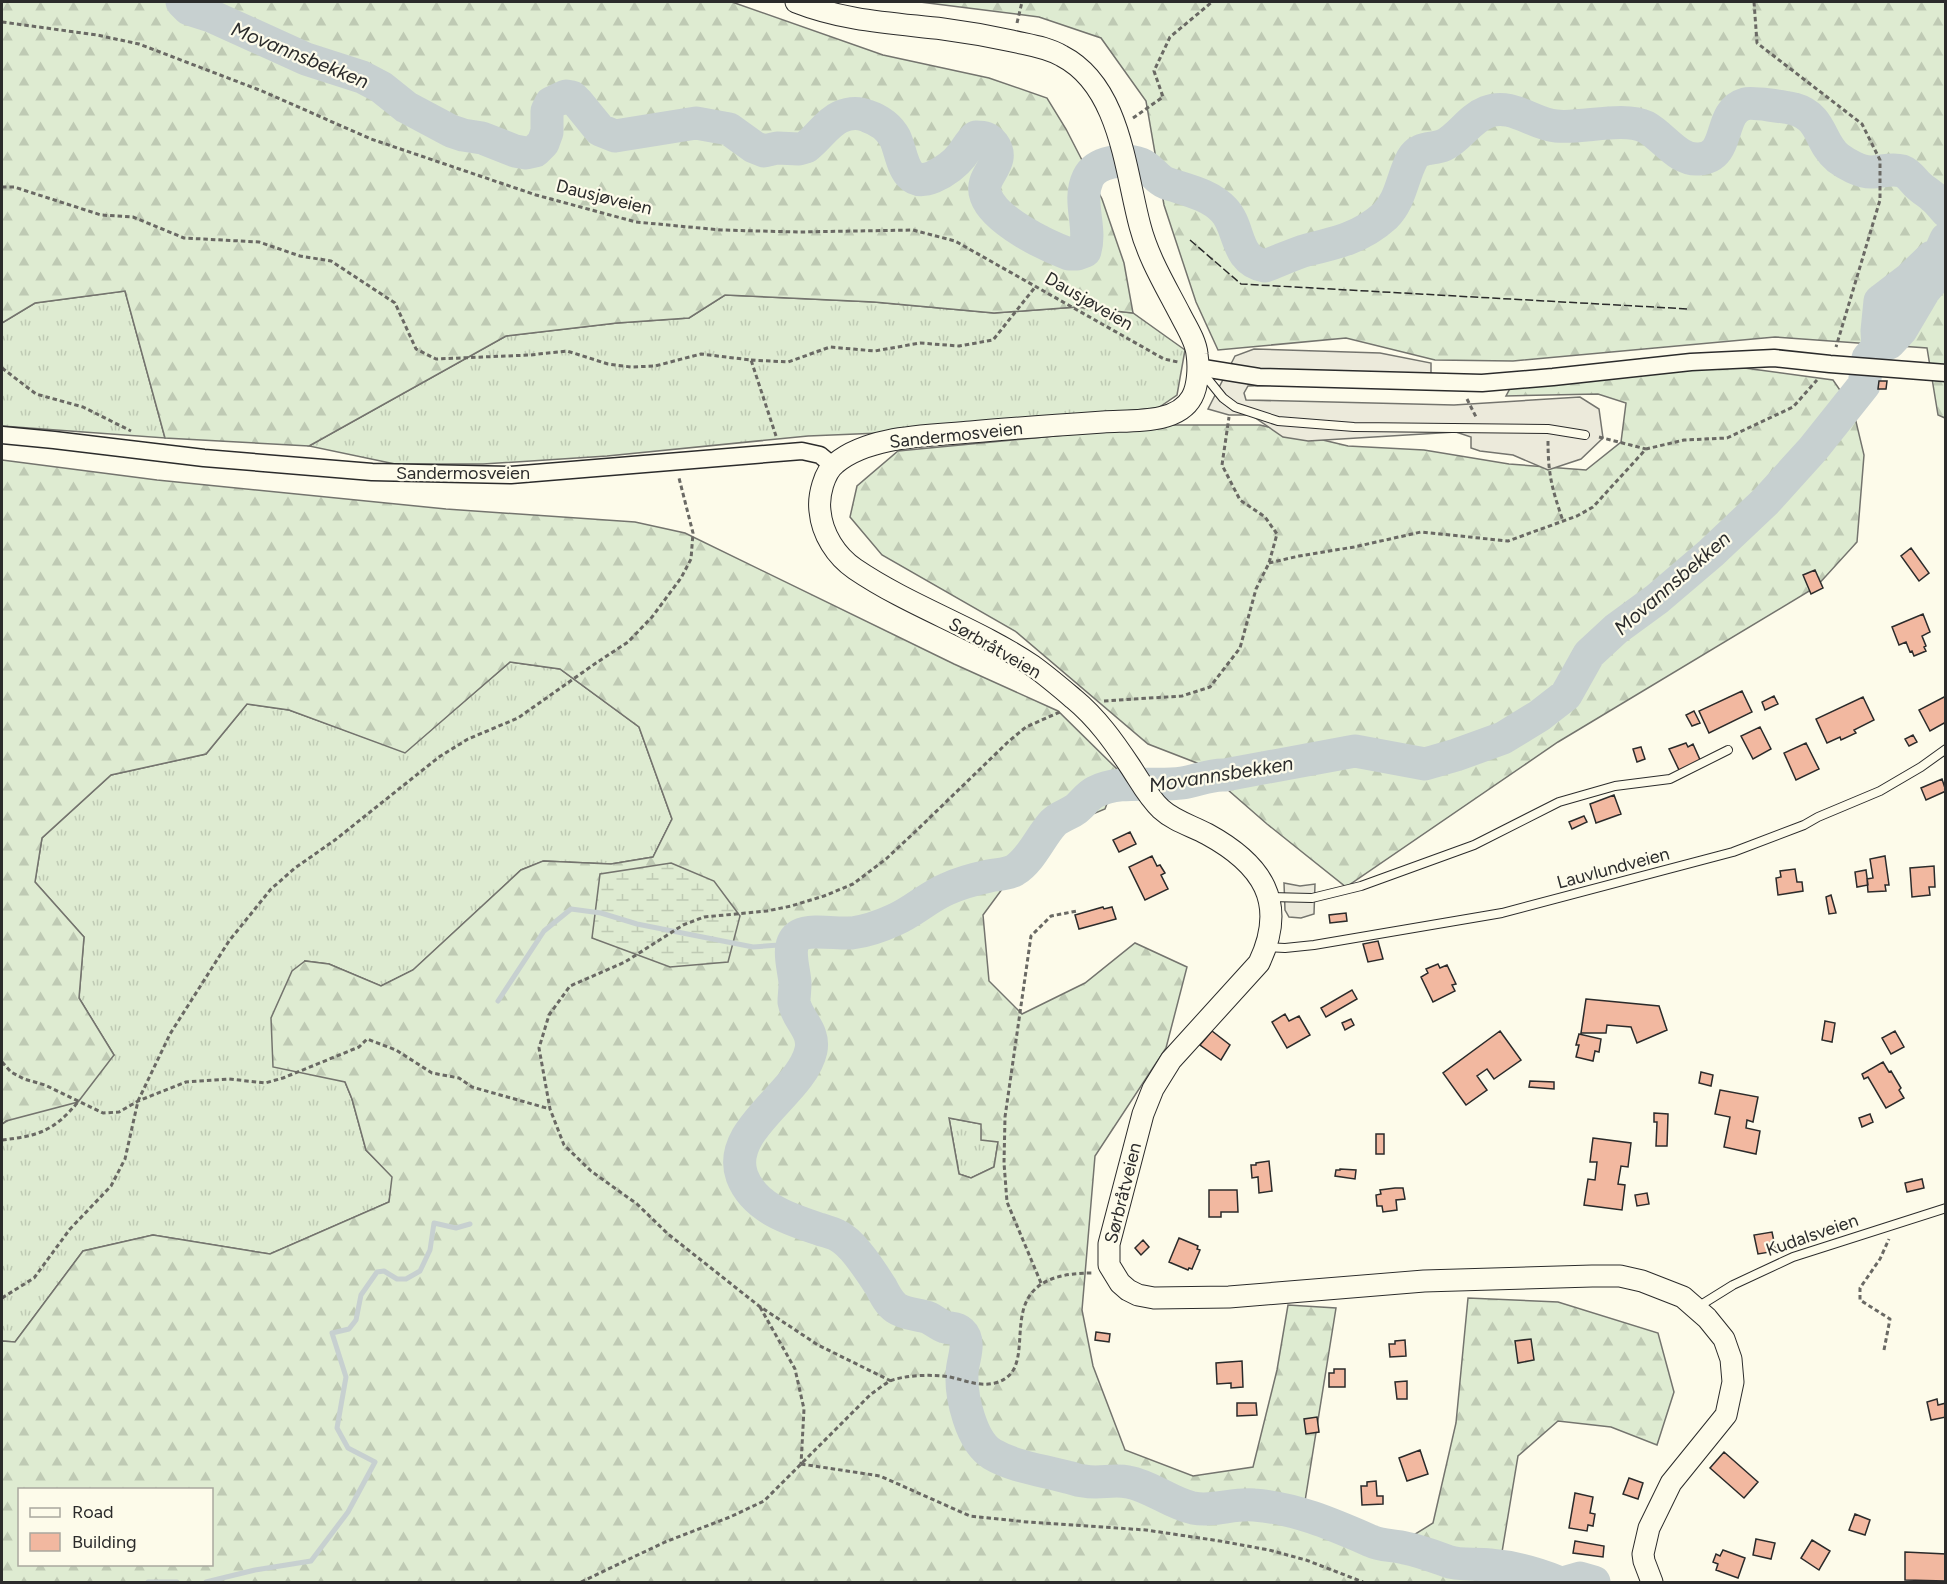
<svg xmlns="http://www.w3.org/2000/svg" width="1947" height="1584" font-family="Figtree,sans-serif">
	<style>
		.grass { fill: url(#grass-tufts); stroke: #74746e; stroke-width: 1.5 }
		.forest { fill: url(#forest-firs); stroke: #74746e; stroke-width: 1.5; fill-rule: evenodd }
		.wetland { fill: url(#wetland-marsh); stroke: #74746e; stroke-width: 1.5 }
		.parking { fill: #eceadb; stroke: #74746e; stroke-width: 1.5 }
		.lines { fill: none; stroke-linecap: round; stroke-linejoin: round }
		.stream { stroke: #c7d0d0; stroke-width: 5 }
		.river { stroke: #c7d0d0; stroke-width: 33 }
		.building { fill: #f2b8a0; stroke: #2b2b2b; stroke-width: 1.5 }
		.service-casing { stroke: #2b2b2b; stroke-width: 10 }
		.minor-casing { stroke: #2b2b2b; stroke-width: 19 }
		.tertiary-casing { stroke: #2b2b2b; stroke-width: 23 }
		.path { stroke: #6a6964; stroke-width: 3; stroke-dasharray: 4.5 3; stroke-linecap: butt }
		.service { stroke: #fdfbea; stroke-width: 8 }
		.minor { stroke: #fdfbea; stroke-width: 16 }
		.tertiary { stroke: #fdfbea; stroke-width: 21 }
		.fence { stroke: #2b2b2b; stroke-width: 1.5; stroke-dasharray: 8 3; stroke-linecap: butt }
		.labels { text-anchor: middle; stroke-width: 4.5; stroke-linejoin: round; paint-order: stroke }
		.street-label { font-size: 18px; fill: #2b2b2b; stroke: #fdfbea }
		.water-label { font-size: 20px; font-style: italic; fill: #2b2b2b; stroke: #fdfbea }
	</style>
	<defs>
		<pattern id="grass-tufts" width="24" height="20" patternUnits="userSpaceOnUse" patternTransform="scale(1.5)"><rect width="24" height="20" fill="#deebd1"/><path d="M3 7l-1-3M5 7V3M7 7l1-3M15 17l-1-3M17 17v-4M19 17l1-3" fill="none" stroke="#bfcab4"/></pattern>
		<pattern id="forest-firs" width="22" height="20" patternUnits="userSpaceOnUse" patternTransform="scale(1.5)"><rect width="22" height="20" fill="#deebd1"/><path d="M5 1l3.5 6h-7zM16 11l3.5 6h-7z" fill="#bfcab4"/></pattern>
		<pattern id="wetland-marsh" width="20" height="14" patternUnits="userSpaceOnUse" patternTransform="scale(1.5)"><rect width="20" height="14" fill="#deebd1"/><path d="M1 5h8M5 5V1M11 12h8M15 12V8" fill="none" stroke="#bfcab4"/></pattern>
	</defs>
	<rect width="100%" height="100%" fill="#fdfbea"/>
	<!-- grass -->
	<path class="grass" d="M125 291 165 438 2 426V323L35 303Z
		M725 295 874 302 994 313 1077 307 1133 313 1185 350 1177 395 1158 408 880 433 808 436 607 456 483 464H395L309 446 506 336 617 323 689 318Z
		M510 662 560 669 639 727 672 819 653 857 611 864 544 861 521 870 413 970 381 986 329 964 305 961 345 1082 352 1099 366 1150 393 1177 389 1202 270 1254 153 1235 83 1251 15 1342 2 1341V1124L114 1055 79 998 84 937 35 882 42 838 111 775 206 754 247 704 289 710 405 752Z
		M949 1118 981 1124 998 1142 994 1167 971 1178 959 1174Z"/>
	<!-- forest -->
	<path class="forest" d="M2 2H732L883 55 989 78 1047 98 1066 129 1102 199 1124 263 1133 313 1077 307 994 313 874 302 725 295 689 318 617 323 506 336 309 446 165 438 125 291 35 303 2 323Z
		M920 2H1945V418L1938 415 1927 348 1775 337 1513 361 1435 360 1346 338 1218 350 1196 302 1164 205 1146 101 1101 38 1039 17Z
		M1722 365 1833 380 1853 409 1864 455 1857 542 1816 587 1558 742 1346 887 1267 824 1197 763 1148 744 1015 631 882 555 850 517 857 486 898 451 1168 425H1260L1348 446 1424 450 1509 464 1586 470 1621 442 1626 403 1598 394 1506 396 1513 383Z
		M2 460 157 480 446 509 635 522 685 533 954 664 1058 711 1119 771 1105 809 1042 835 983 915 989 981 1022 1014 1085 983 1135 943 1187 967 1166 1048 1095 1156 1082 1310 1093 1366 1125 1450 1193 1476 1253 1467 1277 1370 1288 1305 1336 1308 1301 1526 1409 1538 1433 1523 1456 1423 1468 1298 1558 1302 1658 1333 1674 1392 1657 1445 1611 1427 1558 1421 1518 1456 1497 1582H2V1341L15 1342 83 1251 153 1235 270 1254 389 1202 392 1177 366 1150 352 1099 345 1082 273 1067 271 1018 292 971 305 961 329 964 381 986 413 970 521 870 543 861 611 864 653 857 672 819 639 727 560 669 510 662 405 753 289 710 247 704 206 754 111 775 42 838 35 882 84 937 79 998 114 1055 78 1102 6 1121 2 1124ZM949 1118 981 1124V1140L998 1142 994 1167 971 1178 959 1174ZM20 1490H212V1564H20Z"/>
	<!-- wetland -->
	<path class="wetland" d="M671 863 714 881 740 916 728 962 670 967 592 938 600 874Z"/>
	<!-- parking -->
	<path class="parking" d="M1254 349 1380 353 1431 363V378L1416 381 1248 386 1244 393 1246 400 1454 405 1580 397 1599 409 1603 438 1581 459 1548 470 1513 455 1480 451 1471 448V437L1456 432 1308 441 1283 437 1251 415H1229L1208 409 1235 356Z
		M1284 883 1300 886 1315 884 1314 914 1301 918 1289 917 1285 910Z"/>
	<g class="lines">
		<!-- stream -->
		<path class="stream" d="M1934 197 1946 193
			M498 1001 544 931 571 909 601 913 637 924 753 947 792 944
			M148 1582H177
			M206 1582 255 1570 311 1561 348 1512 375 1462 348 1448 337 1428 346 1377 332 1333 349 1329 356 1320 361 1295 377 1272 384 1271 397 1279H406L420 1271 430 1250 434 1223 456 1228 470 1224"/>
		<!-- river -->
		<path class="river" d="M182 2 189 9 211 16 306 59 362 77 381 87 406 107 451 131 463 135 482 138 515 151 526 153 535 151 543 143 547 132V111L551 103 566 96 572 97 578 103 600 130 615 136 696 123 729 129 754 147 764 151 777 148 799 149 806 147C818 138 827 123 840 117 849 113 858 112 867 116 879 120 889 127 895 138 903 155 903 189 933 177 944 172 955 164 962 155 967 148 970 142 976 137 984 137 988 138 993 144 1008 164 978 175 986 196 995 221 1045 245 1069 254H1077L1085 251C1092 227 1077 201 1088 178 1096 161 1124 158 1141 164 1151 168 1156 179 1166 183 1186 190 1209 194 1224 210 1241 228 1234 260 1265 266 1279 261 1293 254 1307 250 1337 243 1362 237 1385 216 1401 200 1402 178 1412 159 1419 146 1432 150 1444 145 1460 137 1469 119 1487 112 1511 102 1533 124 1556 126 1582 129 1623 116 1646 127 1664 137 1678 161 1699 159 1732 157 1717 112 1745 104 1753 102 1785 107 1794 109 1823 117 1819 143 1838 158 1846 164 1860 172 1871 172 1882 172 1891 168 1902 171 1910 174 1913 181 1919 186 1923 190 1929 193 1933 197 1938 201 1942 206 1946 211
			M1878 347 1877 331 1880 301 1910 278 1932 257
			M1558 1582C1536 1573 1514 1567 1490 1565 1477 1563 1459 1566 1447 1561 1433 1556 1420 1551 1405 1548 1394 1545 1381 1546 1371 1541 1334 1525 1296 1508 1254 1505 1233 1503 1214 1512 1193 1508 1170 1503 1151 1486 1128 1482 1113 1479 1099 1484 1084 1481 1074 1480 1077 1479 1067 1477 1042 1470 1014 1467 992 1454 971 1441 961 1397 962 1374 962 1361 972 1342 961 1332 956 1327 952 1329 945 1327 939 1325 935 1321 929 1318 919 1314 906 1315 896 1308 889 1303 885 1295 881 1287 872 1273 856 1248 843 1239 836 1233 827 1232 819 1229 789 1219 754 1208 742 1176 725 1129 802 1093 811 1050 815 1030 797 1020 794 1002 794 996 795 990 795 984 795 970 784 944 800 935 811 929 838 934 852 933 867 931 881 926 894 920 913 912 928 897 947 889 960 883 975 879 989 876 999 874 1006 875 1015 870 1032 859 1040 837 1053 823 1060 816 1068 815 1076 809 1083 804 1087 796 1095 792 1119 779 1156 787 1182 783 1197 781 1210 774 1225 775L1355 751 1425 764 1456 755 1503 738 1539 716 1566 695 1589 654 1616 629 1657 599 1711 553 1766 501 1813 449 1864 385 1868 358 1878 347 1889 343 1901 330 1924 291 1939 273 1942 248 1946 239
			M1566 1582 1580 1578 1594 1582"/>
	</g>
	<!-- building -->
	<path class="building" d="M1879 381H1887L1886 389H1878Z
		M1911 548 1929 573 1919 581 1901 556Z
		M1815 570 1823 588 1811 594 1803 575Z
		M1923 614 1930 632 1922 636 1926 646 1924 647 1926 651 1914 656 1912 651 1910 652 1906 642 1899 645 1892 627Z
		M1742 691 1752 712 1709 733 1699 711Z
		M1774 696 1778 704 1765 710 1762 702Z
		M1946 696V722L1930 731 1919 710Z
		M1863 697 1874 720 1854 730 1856 733 1841 740 1840 737 1827 743 1816 719Z
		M1694 711 1700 723 1692 726 1686 715Z
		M1760 727 1771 749 1753 759 1741 736Z
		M1913 735 1917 742 1909 746 1905 739Z
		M1686 743 1688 747 1693 744 1701 762 1680 772 1669 749Z
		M1806 743 1819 769 1796 780 1784 753Z
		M1641 747 1645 759 1637 762 1633 749Z
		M1942 779 1946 791 1926 800 1921 788Z
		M1614 795 1621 814 1596 823 1590 804Z
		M1584 816 1587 822 1572 829 1569 822Z
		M1130 832 1136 844 1119 852 1113 840Z
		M1152 856 1157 866 1160 865 1165 873 1161 875 1168 889 1145 900 1129 867Z
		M1885 856 1889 885H1885L1886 891 1868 892 1867 879 1873 878 1870 859Z
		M1934 866 1935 887H1929L1930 895 1912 897 1910 868Z
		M1795 869 1797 882H1802L1803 891 1778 895 1776 878 1781 877 1780 871Z
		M1866 870 1868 885 1857 887 1855 872Z
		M1831 895 1836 913 1829 914 1826 897Z
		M1103 907 1104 909 1112 907 1116 919 1079 929 1075 915Z
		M1346 913 1347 921 1330 923 1329 915Z
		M1378 941 1383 959 1368 962 1363 944Z
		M1438 964 1440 968 1447 965 1456 984 1452 985 1455 991 1433 1002 1421 977 1428 973 1426 969Z
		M1352 990 1357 999 1326 1017 1321 1008Z
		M1586 999 1659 1006 1667 1030 1637 1043 1631 1027 1607 1025 1606 1033H1581Z
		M1285 1014 1289 1021 1299 1016 1310 1035 1287 1048 1272 1022Z
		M1351 1019 1354 1025 1345 1030 1342 1023Z
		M1825 1021 1835 1023 1832 1042 1822 1040Z
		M1212 1031 1230 1045 1221 1060 1200 1045Z
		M1500 1031 1521 1060 1494 1079 1487 1069 1477 1076 1487 1090 1466 1105 1443 1073Z
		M1895 1031 1904 1047 1891 1054 1882 1038Z
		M1579 1034 1601 1039 1599 1052 1595 1051 1593 1061 1576 1057 1579 1045H1576Z
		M1883 1062 1889 1072 1891 1071 1901 1088 1899 1090 1904 1098 1886 1108 1868 1077 1864 1079 1862 1074Z
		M1701 1072 1713 1075 1711 1086 1699 1083Z
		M1530 1081 1554 1082V1089L1529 1087Z
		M1720 1090 1758 1097 1753 1122 1747 1120 1746 1128 1760 1131 1756 1154 1724 1147 1730 1117 1715 1114Z
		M1654 1113 1668 1114 1667 1146H1656L1657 1122H1654Z
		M1870 1114 1873 1122 1862 1127 1859 1118Z
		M1376 1134H1384V1154H1376Z
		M1593 1138 1631 1143 1628 1167 1621 1166 1618 1184 1625 1185 1622 1210 1584 1205 1588 1179 1595 1180 1597 1162H1590Z
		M1269 1161 1272 1191 1259 1193 1258 1177 1252 1178 1251 1165H1256V1163Z
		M1340 1169 1356 1170 1355 1179 1335 1176 1336 1170H1340Z
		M1922 1179 1924 1188 1907 1192 1905 1183Z
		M1395 1188H1403L1405 1199 1396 1200 1397 1210 1383 1212 1382 1206H1377L1376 1195 1381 1194 1380 1190Z
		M1209 1190H1237L1238 1212H1221V1217H1209Z
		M1647 1193 1649 1204 1637 1206 1635 1195Z
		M1772 1232 1776 1251 1758 1254 1754 1235Z
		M1179 1238 1198 1246 1197 1249 1200 1250 1192 1269 1189 1268 1188 1270 1169 1262Z
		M1143 1240 1149 1247 1141 1255 1135 1248Z
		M1096 1332 1110 1334 1109 1342 1095 1340Z
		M1531 1339 1534 1360 1518 1363 1515 1341Z
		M1405 1340 1406 1356 1390 1357 1389 1344H1395V1341Z
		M1242 1361 1243 1387 1231 1388V1383L1217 1384 1216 1363Z
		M1334 1369H1345V1387H1329V1373H1334Z
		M1407 1381V1399H1397L1395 1382Z
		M1937 1399 1938 1405 1946 1403V1417L1931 1420 1927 1402Z
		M1237 1403H1256L1257 1415 1237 1416Z
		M1317 1417 1319 1432 1306 1434 1304 1419Z
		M1420 1450 1428 1474 1407 1481 1399 1458Z
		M1724 1452 1758 1482 1744 1498 1710 1468Z
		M1629 1478 1643 1483 1638 1499 1623 1494Z
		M1376 1481 1377 1496H1383V1504L1362 1505 1361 1486H1367V1482Z
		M1575 1493 1593 1497 1590 1513 1595 1514 1593 1526 1588 1525 1587 1531 1569 1528Z
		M1855 1514 1870 1520 1865 1535 1849 1530Z
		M1756 1539 1775 1543 1771 1559 1753 1555Z
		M1812 1540 1830 1551 1819 1570 1801 1558Z
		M1575 1541 1604 1546 1603 1557 1573 1553Z
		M1723 1550 1745 1558 1738 1578 1716 1570 1718 1564 1713 1562 1716 1554 1720 1556Z
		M1905 1552 1946 1554V1581L1905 1580Z"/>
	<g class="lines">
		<defs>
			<path id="service" d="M1202 372 1223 398 1235 407 1278 421 1354 427 1548 429 1585 435
				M1269 897 1312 898 1361 886 1474 845 1559 802 1615 786 1670 779 1728 750
				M1267 947 1285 948 1314 945 1502 913 1733 852 1804 825 1818 817 1880 791 1921 767 1946 749
				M1696 1308 1733 1285 1793 1257 1946 1208"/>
			<path id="minor" d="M1197 367 1259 377 1482 383 1553 377 1691 362 1774 358 1830 364 1946 373
				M2 435 54 440 204 458 372 472 511 475 802 451 820 455 832 465"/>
			<path id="tertiary" d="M796 2C844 21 892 23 943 29 966 32 989 36 1012 41 1029 45 1047 47 1062 56 1120 86 1125 170 1140 226 1148 257 1165 285 1180 314 1186 326 1196 341 1197 354 1199 367 1198 386 1192 397 1177 425 1130 420 1103 422 1059 425 1015 428 971 432 930 436 870 435 836 463 824 472 818 496 820 511 822 534 836 556 855 569 911 607 977 628 1033 666 1047 676 1061 688 1074 699 1097 718 1114 742 1130 766 1140 781 1148 797 1161 809 1174 821 1192 826 1207 834 1262 864 1288 902 1259 963L1171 1060 1153 1089 1143 1114 1109 1244V1265L1120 1283 1128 1290 1138 1295 1154 1298 1229 1297 1424 1281 1592 1276H1620L1642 1281 1683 1297 1707 1318 1724 1339 1731 1359 1733 1382 1726 1415 1671 1483 1649 1528 1643 1554 1644 1561 1652 1582"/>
		</defs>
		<!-- service casing -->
		<use href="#service" class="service-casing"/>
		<!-- minor casing -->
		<use href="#minor" class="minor-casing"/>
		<!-- tertiary casing -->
		<use href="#tertiary" class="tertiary-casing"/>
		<!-- path -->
		<path class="path" d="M1754 2 1757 43 1862 124 1880 160V200L1836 347
			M2 22 97 35 139 44 262 91 371 139 536 195 636 222 721 230 798 232 913 230 955 241 1164 359 1178 362
			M1017 23 1022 2
			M1133 118 1163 97 1154 71 1170 37 1212 2
			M2 187H14L101 215 133 217 184 238 259 242 300 256 331 261 395 303 416 349 436 359 530 355 567 351 608 364 631 367 655 366 701 354 751 360 776 436
			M751 360 788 362 830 347 875 351 920 343 959 346 993 340 1036 286
			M2 368 36 394 83 407 131 431
			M1467 399 1476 417
			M1599 437 1646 449
			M1548 441C1548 474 1552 489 1563 521
			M1269 563 1299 556 1354 547 1421 532 1508 541 1577 516 1593 507 1646 449 1684 440 1727 438 1793 407 1817 380
			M1104 701 1182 696 1210 687 1240 648 1256 589 1269 563 1277 534 1265 517 1240 500 1222 465 1229 417
			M2 1062 11 1072 24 1079 45 1085 103 1113 119 1112 138 1101 186 1082 229 1079 265 1083 283 1078 359 1047 367 1039 396 1050 432 1073 459 1078 472 1087 550 1109
			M2 1140C38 1136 54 1131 78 1102
			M1041 1283 1007 1202 1004 1163 1005 1117 1031 936 1051 916 1077 911
			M2 1298 34 1278 70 1229 111 1186 125 1159 138 1101 170 1034 229 941 271 889 295 868 335 840 439 757 468 739 518 718 596 663 628 642 652 617 681 578 691 559 693 533 679 478
			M760 1307 795 1369 804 1409 801 1464
			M1884 1350 1890 1319 1860 1300V1288L1880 1259 1889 1239
			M891 1381 818 1345 759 1306 668 1234 637 1204 591 1171 564 1145 550 1109 539 1048 549 1015 570 986 625 962 683 925 704 917 767 911 791 906 824 896 853 884 886 859 917 830 1009 741 1026 727 1060 712
			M801 1464 880 1476 970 1516 1027 1522 1146 1530 1220 1541 1269 1550 1306 1560 1363 1582
			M581 1582 665 1542 730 1517 764 1501 871 1394C877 1390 883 1385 890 1381 904 1375 934 1374 950 1377 965 1380 978 1387 995 1383 1050 1369 977 1273 1092 1273"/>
		<!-- service -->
		<use href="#service" class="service"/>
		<!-- minor -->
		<use href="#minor" class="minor"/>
		<!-- tertiary -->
		<use href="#tertiary" class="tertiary"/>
		<!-- fence -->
		<path class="fence" d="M1190 240 1241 284 1689 309"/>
	</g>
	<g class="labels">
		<!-- street labels -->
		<g class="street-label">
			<text transform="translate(604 197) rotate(14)" y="6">Dausjøveien</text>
			<text transform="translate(1089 301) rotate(30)" y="6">Dausjøveien</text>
			<text transform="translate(956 435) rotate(-6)" y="6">Sandermosveien</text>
			<text x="463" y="479">Sandermosveien</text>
			<text transform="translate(995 648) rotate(30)" y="6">Sørbråtveien</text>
			<text transform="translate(1613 868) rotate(-15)" y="6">Lauvlundveien</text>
			<text transform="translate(1123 1193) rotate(-76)" y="6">Sørbråtveien</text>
			<text transform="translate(1812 1235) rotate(-19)" y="6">Kudalsveien</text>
		</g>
		<!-- water labels -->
		<g class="water-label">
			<text transform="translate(300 55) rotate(22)" y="7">Movannsbekken</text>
			<text transform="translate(1672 583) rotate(-41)" y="7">Movannsbekken</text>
			<text transform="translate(1221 774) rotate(-9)" y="7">Movannsbekken</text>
		</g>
	</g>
	<!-- border -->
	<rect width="1947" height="1584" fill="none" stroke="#2b2b2b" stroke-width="6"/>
	<!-- legend -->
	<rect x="18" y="1488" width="195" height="78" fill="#fdfbea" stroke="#a9a89e" stroke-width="1.5"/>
	<rect x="30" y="1508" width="30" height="9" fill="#fdfbea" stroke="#a9a89e" stroke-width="1.5"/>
	<text x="72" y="1518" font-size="18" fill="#2b2b2b">Road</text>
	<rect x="30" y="1533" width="30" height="18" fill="#f2b8a0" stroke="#a9a89e" stroke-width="1.5"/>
	<text x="72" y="1548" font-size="18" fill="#2b2b2b">Building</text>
</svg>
